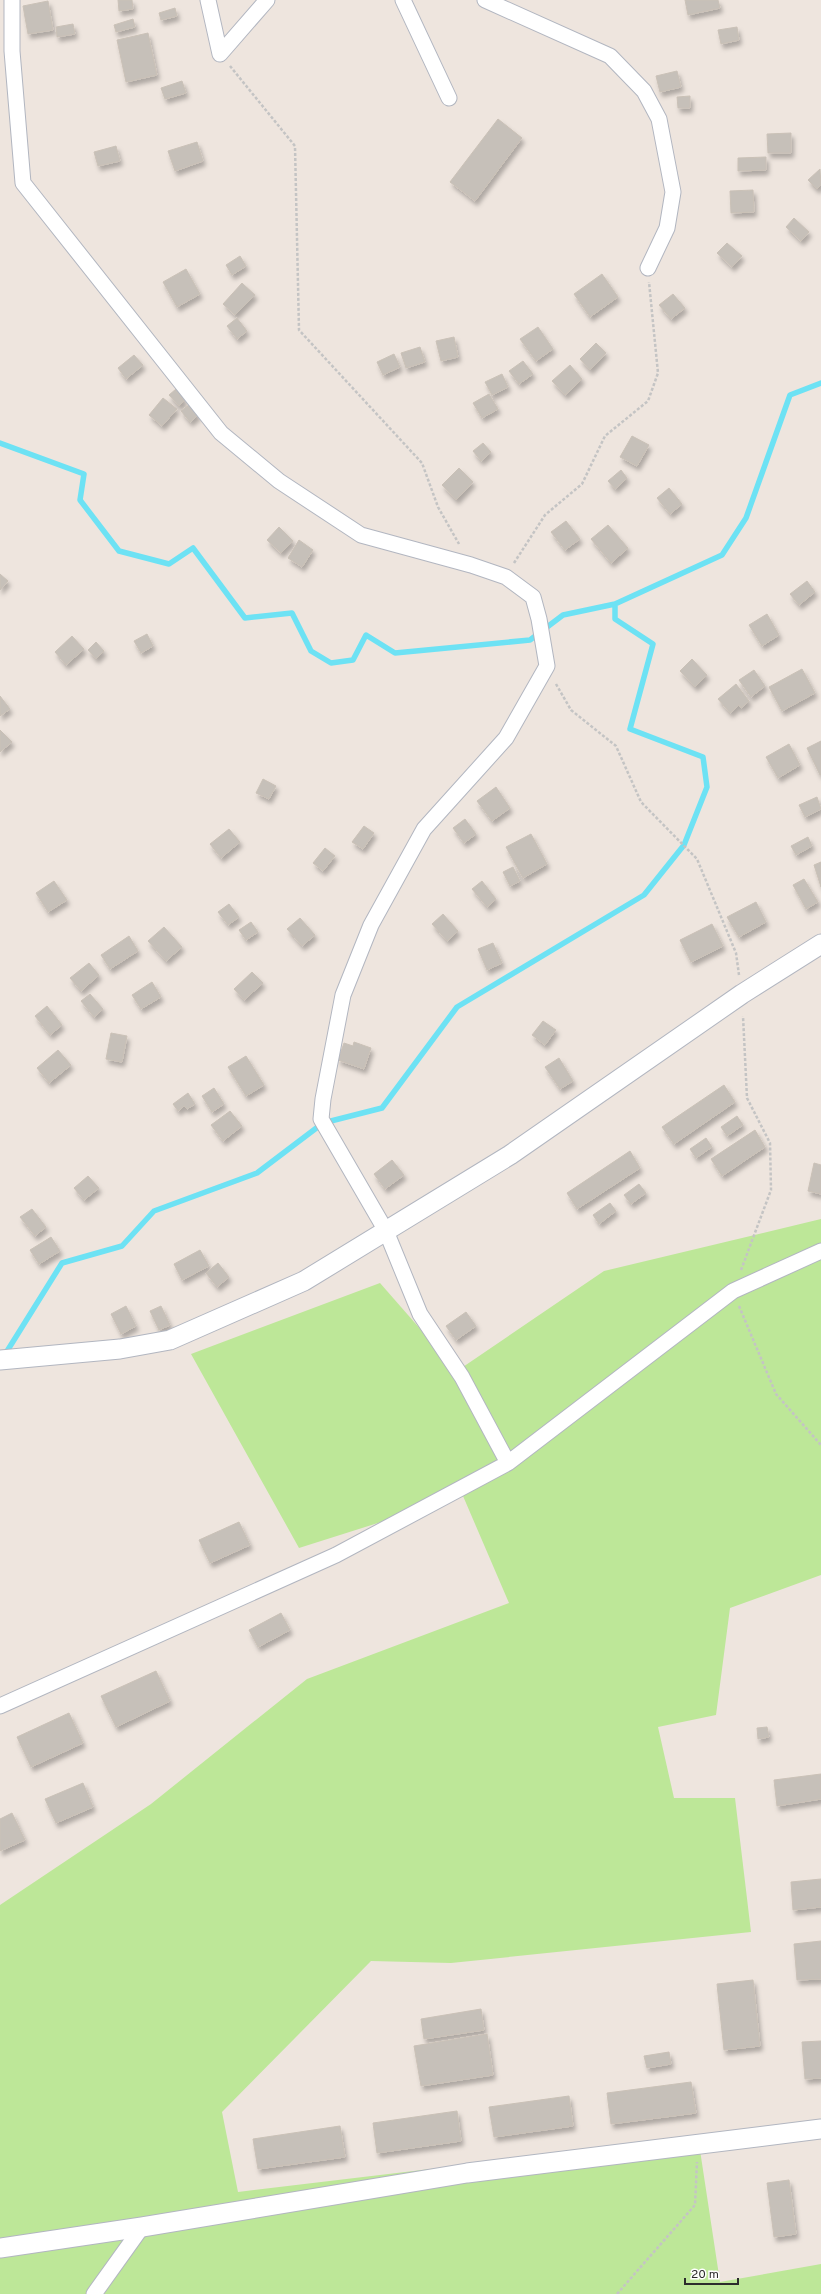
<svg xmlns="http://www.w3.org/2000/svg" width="821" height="2294" font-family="Overpass,sans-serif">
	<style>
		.green { fill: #bde798 }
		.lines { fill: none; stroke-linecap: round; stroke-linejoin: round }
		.stream { stroke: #6de2f4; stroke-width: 5.5 }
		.building { fill: #c6c0b9; stroke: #cac1b7; filter: url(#shadow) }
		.minor-casing { stroke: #b2b6c0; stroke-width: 17 }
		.tertiary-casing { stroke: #b2b6c0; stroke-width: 21 }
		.path { stroke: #c4c4c4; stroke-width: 2.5; stroke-dasharray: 3 2; stroke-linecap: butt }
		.minor { stroke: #fff; stroke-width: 15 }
		.tertiary { stroke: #fff; stroke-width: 19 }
	</style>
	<defs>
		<filter id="shadow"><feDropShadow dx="2.5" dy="4.5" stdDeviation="2" flood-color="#0004"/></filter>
	</defs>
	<rect width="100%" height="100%" fill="#eee5de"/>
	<!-- green -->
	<path class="green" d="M821 1219V1575L730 1608 716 1715 658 1727 674 1798H735L751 1932 451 1963 371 1961 222 2112 238 2192 698 2137 720 2282 821 2264V2294H0V1905L151 1804 307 1679 509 1603 463 1496 299 1548 191 1354 380 1283 457 1371 604 1271Z"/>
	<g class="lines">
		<!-- stream -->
		<path class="stream" d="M0 443 84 474 80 500 119 551 169 564 193 548 245 618 292 613 311 651 331 663 353 660 366 635 395 653 530 640 563 615 615 604 722 555 746 518 790 395 821 383
			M4 1356 62 1263 122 1246 154 1211 257 1173 323 1123 382 1108 457 1007 644 895 684 845 707 787 703 757 630 729 653 644 615 619V604"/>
	</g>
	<!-- building -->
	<path class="building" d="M118 0H132L133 9 119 11Z
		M685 0H718L720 8 688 15Z
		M48 1 53 30 28 34 23 6Z
		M175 8 177 16 161 20 159 13Z
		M133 19 135 27 116 32 114 25Z
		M73 24 75 34 57 37 56 27Z
		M737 27 739 40 721 44 718 30Z
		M148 33 157 75 126 82 117 40Z
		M677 71 681 87 660 92 656 76Z
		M182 81 186 93 165 99 161 88Z
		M690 96V108H678L677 97Z
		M498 119 522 138 475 201 450 182Z
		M791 133V153H768L767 134Z
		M197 142 203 161 175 171 168 151Z
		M116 146 120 161 98 166 94 152Z
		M766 157V170L738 171V158Z
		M820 169 821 185 817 189 808 180Z
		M753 190 754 212 731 213 730 191Z
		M794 218 809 232 801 241 786 227Z
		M727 243 742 256 732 267 717 253Z
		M240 256 246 266 232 275 226 265Z
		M186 269 200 294 177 307 163 282Z
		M602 274 618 297 590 317 574 294Z
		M242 283 255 295 235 315 223 304Z
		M673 294 685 308 671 319 659 305Z
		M237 318 247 331 237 339 227 326Z
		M538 327 553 349 536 361 520 339Z
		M454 337 458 357 441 361 436 341Z
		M596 343 606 353 590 370 580 359Z
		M420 347 425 362 406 368 401 353Z
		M394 354 400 367 383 375 377 362Z
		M134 355 143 365 126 379 118 368Z
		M523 361 533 374 519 384 509 371Z
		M570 365 582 379 565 395 552 381Z
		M502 374 508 387 492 395 485 382Z
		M176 389 185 400 179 406 169 395Z
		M489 394 498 409 482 418 473 403Z
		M163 398 177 409 162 426 149 415Z
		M190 404 198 415 190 422 181 411Z
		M632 436 649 445 637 466 620 457Z
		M483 443 491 452 481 461 473 451Z
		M459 468 473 482 456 500 442 485Z
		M621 470 627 478 615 489 608 481Z
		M669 488 682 504 670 514 657 498Z
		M566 521 580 539 565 550 551 532Z
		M608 525 628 548 611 563 591 539Z
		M279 527 293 541 281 553 267 540Z
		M299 540 313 550 302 567 288 558Z
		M0 574 8 581 0 590Z
		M807 581 815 592 799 605 790 594Z
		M767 614 779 635 762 646 749 625Z
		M147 634 153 646 141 653 134 641Z
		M72 636 84 649 66 665 55 652Z
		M96 642 104 651 96 659 88 650Z
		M692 659 707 675 695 687 680 671Z
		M802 669 815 693 782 711 769 687Z
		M754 670 765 686 751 697 739 680Z
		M736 684 749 701 741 708 739 705 730 713 718 699Z
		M0 696 10 709 0 716Z
		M0 730 12 742 0 752Z
		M821 741V774L820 775 807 748Z
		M789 744 800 765 778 778 766 757Z
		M263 779 276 786 269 799 256 793Z
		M496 787 510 808 492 821 477 801Z
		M817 797 821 809 805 817 799 805Z
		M465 819 476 834 464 843 453 828Z
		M364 826 374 833 363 849 352 842Z
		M229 829 240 842 221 858 210 844Z
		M531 834 547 864 523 878 506 847Z
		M808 837 812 846 796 855 791 846Z
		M325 848 335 856 323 871 313 863Z
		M821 862V887L814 865Z
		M513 867 520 881 510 886 503 872Z
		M804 879 818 902 806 909 793 885Z
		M54 881 67 900 48 912 36 893Z
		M482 881 496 899 487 907 472 889Z
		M756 902 766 922 739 937 727 917Z
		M229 904 239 917 228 925 218 912Z
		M443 914 458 931 447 941 432 924Z
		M300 918 315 935 302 946 287 929Z
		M251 922 258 932 246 940 239 930Z
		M712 924 723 946 691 962 680 940Z
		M164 927 182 947 166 961 148 941Z
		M129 936 138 951 110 969 101 955Z
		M493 943 502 963 487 970 478 949Z
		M89 963 99 975 81 991 70 978Z
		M252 972 263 983 244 1000 234 989Z
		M152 982 161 997 141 1009 132 995Z
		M90 994 103 1009 94 1017 81 1001Z
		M47 1006 62 1025 50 1035 35 1016Z
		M543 1021 556 1030 545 1045 532 1035Z
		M111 1033 127 1036 122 1062 106 1059Z
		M354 1042 371 1048 364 1069 338 1060 344 1043 353 1046Z
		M58 1050 71 1065 49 1083 37 1068Z
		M246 1056 264 1085 246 1096 228 1067Z
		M559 1058 573 1081 560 1089 545 1067Z
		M724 1085 735 1102 674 1144 662 1127Z
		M214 1088 224 1104 212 1112 202 1096Z
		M188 1093 195 1104 187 1109 184 1106 178 1111 173 1104Z
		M230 1111 242 1126 223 1141 211 1125Z
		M737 1116 743 1125 727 1136 721 1127Z
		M755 1130 765 1147 722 1176 711 1159Z
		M706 1138 712 1147 696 1158 690 1149Z
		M630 1151 640 1168 577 1209 567 1193Z
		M392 1160 404 1175 385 1189 374 1174Z
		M814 1163 821 1165V1194L808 1191Z
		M88 1176 99 1188 84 1200 74 1188Z
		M639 1184 646 1193 631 1204 624 1195Z
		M610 1203 616 1211 599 1224 593 1215Z
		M32 1209 46 1227 35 1236 20 1217Z
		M51 1237 60 1251 39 1264 30 1250Z
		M200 1250 209 1266 182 1280 174 1264Z
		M218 1263 229 1277 217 1287 206 1273Z
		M126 1306 136 1326 121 1334 111 1314Z
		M161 1306 170 1325 159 1330 150 1311Z
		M466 1312 476 1326 456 1340 446 1326Z
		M239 1522 250 1545 210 1563 199 1540Z
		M281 1613 290 1630 258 1647 249 1630Z
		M156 1671 170 1701 116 1727 101 1696Z
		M69 1713 83 1743 31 1767 17 1737Z
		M767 1727 769 1737 758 1739 757 1728Z
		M821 1774V1799L777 1806 774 1780Z
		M83 1783 93 1807 56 1823 45 1799Z
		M12 1813 25 1840 0 1851V1819Z
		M821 1879V1907L793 1910 791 1882Z
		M821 1941V1979L797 1980 794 1944Z
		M753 1980 760 2046 724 2050 717 1984Z
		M481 2009 484 2030 424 2039 421 2019Z
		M487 2034 493 2075 421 2086 414 2046Z
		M821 2041V2078L805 2079 802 2042Z
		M669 2052 671 2064 647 2068 644 2056Z
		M691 2082 696 2113 611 2124 607 2093Z
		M569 2096 573 2126 494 2137 489 2107Z
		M457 2111 461 2141 377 2153 373 2123Z
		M340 2126 345 2157 258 2169 253 2139Z
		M789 2180 796 2234 774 2237 767 2183Z"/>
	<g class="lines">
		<defs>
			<path id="minor" d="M12 0V51L23 183 221 433 279 481 361 535 471 565 506 577 533 597 539 619 547 666 506 738 424 829 371 925 343 995 323 1099 321 1119 386 1231 420 1314 462 1377 508 1463
				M208 0 220 54
				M403 0 449 98
				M485 0 610 56 644 91 659 119 673 192 667 228 648 268
				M220 54 267 0
				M0 1706 336 1555 508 1463 733 1291 821 1251
				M94 2294 142 2227"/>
			<path id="tertiary" d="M0 1360 120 1349 170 1340 304 1281 510 1155 742 994 821 944
				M0 2248 142 2227 467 2173 821 2129"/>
		</defs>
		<!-- minor casing -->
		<use href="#minor" class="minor-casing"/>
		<!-- tertiary casing -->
		<use href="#tertiary" class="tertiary-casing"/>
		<!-- path -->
		<path class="path" d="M230 66 295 146 299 330 422 463 438 507 459 544
			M514 563 545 515 582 484 605 436 648 401 658 373 649 282
			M556 684 571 710 616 746 641 802 697 859 736 953 739 975
			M741 1270 771 1190 770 1143 747 1098 743 1016
			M739 1306 776 1394 821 1445
			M617 2294 695 2205 697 2162"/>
		<!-- minor -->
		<use href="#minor" class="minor"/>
		<!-- tertiary -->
		<use href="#tertiary" class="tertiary"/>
	</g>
	<!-- scale -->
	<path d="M685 2278v6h53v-6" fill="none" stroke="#2c2c2c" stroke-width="2"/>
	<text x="691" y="2278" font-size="12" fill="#2c2c2c" stroke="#ffffff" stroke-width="3" paint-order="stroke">20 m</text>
</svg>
